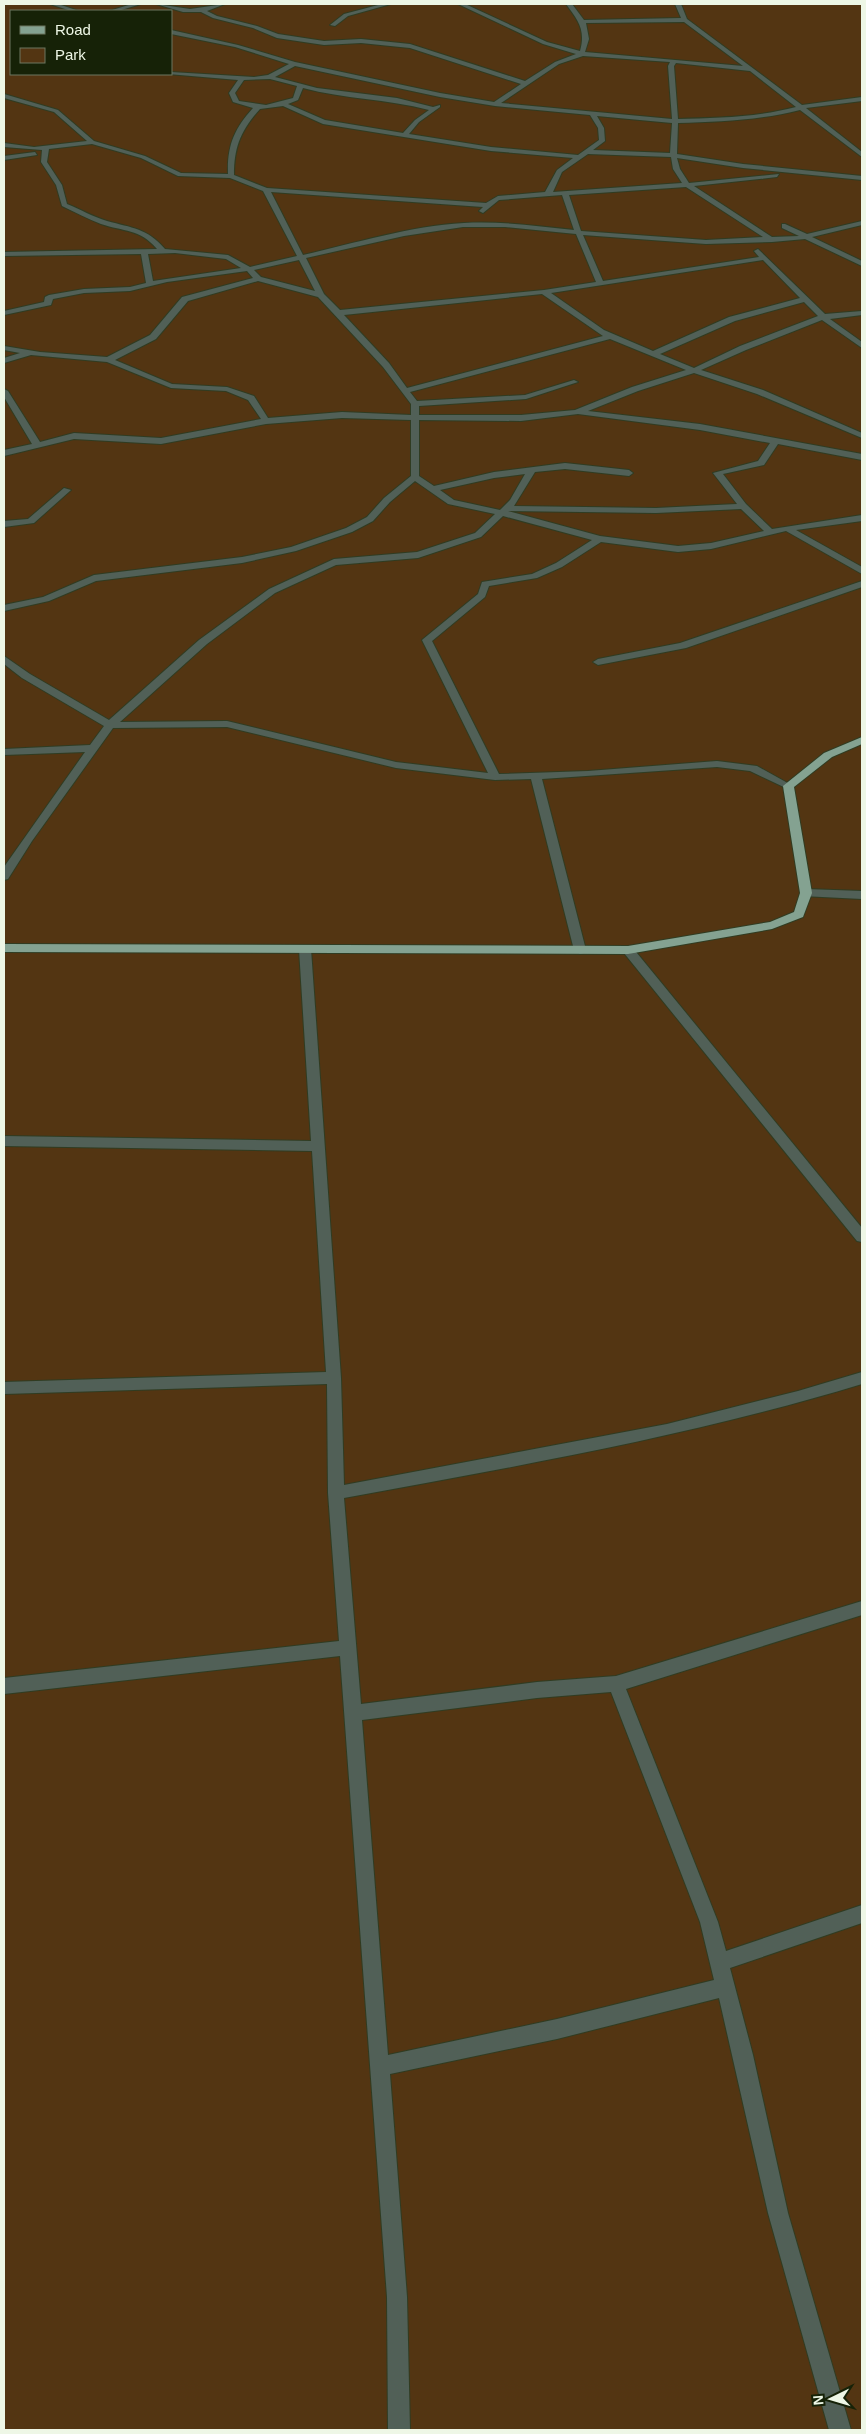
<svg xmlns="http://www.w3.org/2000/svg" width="866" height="2434" font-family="Arial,sans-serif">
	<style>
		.green { fill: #533512; fill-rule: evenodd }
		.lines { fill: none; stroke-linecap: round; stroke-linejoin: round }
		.minor-casing { stroke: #303c22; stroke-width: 2 }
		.primary-casing { stroke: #303c22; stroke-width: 2 }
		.minor { fill: #516057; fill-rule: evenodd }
		.primary { fill: #84a291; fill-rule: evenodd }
	</style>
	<rect width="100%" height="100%" fill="#162207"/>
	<!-- green -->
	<path class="green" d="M4 4H862V2430H4ZM11 11H171V74H11Z"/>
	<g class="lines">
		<defs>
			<path id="minor" d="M50 4H58L79 11H71Z
				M132 4H141L118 11H109Z
				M156 4 190 9 225 4 207 11 217 16 257 26 278 34 324 41 361 39 410 44 525 81 555 62 576 54 543 44 458 4H465L547 42 580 51C586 30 578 20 566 4H572L584 20 681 18 675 4H681L687 19 802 105 862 97V101L806 108 862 152V157L800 110C761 120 719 122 678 123L677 154 743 164 862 176V180L743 168 677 158 680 169 689 183 779 174 777 177 694 186 772 237 799 236 782 228V224H785L807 234 862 221V225L812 237 862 261V266L805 239 772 242 706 244 583 235 603 281 759 257 754 251 758 249 825 314 862 311V315L830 319 862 342V348L822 320 746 350 701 370 763 390 862 433V438L757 394 694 373 638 391 588 411 700 424 862 454V460L778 444 764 465 723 474 746 504 772 529 862 515V521L796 530 862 567V574L786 531 711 549 678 552 601 542 562 567 537 578 489 586 485 597 432 641 499 774 588 771 717 761 757 766 793 786 788 789 750 771 717 767 542 779 586 950 584 953 580 954 574 950 531 779 495 780 396 768 227 727 113 728 32 841 8 879 4 880V867L85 752 4 755V749L90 745 104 726 22 678 4 664V656L30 674 109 720 199 640 269 589 334 559 417 552 475 533 495 514 448 504 415 481 390 502 373 521 352 532 296 551 242 563 96 581 49 601 4 611V605L43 597 94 575 242 557 291 547 346 528 367 517 384 498 411 476V420L342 418 266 424 161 444 74 439 4 456V450L32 444 4 397V389L8 391 40 442 74 433 161 438 261 419 248 400 226 391 171 388 107 362 31 355 4 363V358L20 353 4 350V346L40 352 107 357 150 335 182 297 253 278 247 271 167 282 130 291 84 293 53 299 51 305 4 315V311L44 302 45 297 49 295 84 289 130 287 146 283 141 254 4 256V252L157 249C139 228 124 232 101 224 88 219 75 212 62 206L56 185 41 162 42 150 4 147V143L34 147 87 141 54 112 4 98V94L58 110 94 141 145 156 181 173 228 174C227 146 234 129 253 108L233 102 229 93 238 80 168 74 171 72 254 77 268 75 289 64 235 47 171 34V30L238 45 295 62 440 93 494 102 521 84 410 48 361 43 324 45 277 38 253 28 213 18 201 12H183ZM684 22 743 66 585 52 589 39 586 23ZM583 56 670 62 668 66 672 119 501 103 559 64ZM676 63 750 71 796 107C758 117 717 118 678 119L674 66ZM295 66 440 97 495 106 590 115 598 128 599 140 578 155 491 147 409 134 419 122 440 107V105L433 107 397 98 317 88 275 77ZM270 79 297 86 293 98 266 105 239 101 235 93 244 80ZM303 88C344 99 387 99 429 110L415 120 403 133 325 120 288 104 298 100ZM283 106 323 124 491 151 573 158 557 170 545 192 498 196 486 203 267 188 234 175C234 147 241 130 260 109ZM597 116 672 123 670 153 593 150 605 141 604 128ZM92 144 141 158 178 176 230 178 263 191 297 256 250 267 228 255 165 249C147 228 132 228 107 221 93 217 80 209 67 204L62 185 47 162 49 149ZM588 154 671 157 673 169 682 183 553 192 562 172ZM686 187 763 237 706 240 581 231 569 195ZM271 192 483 207 479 211 483 213 499 200 562 195 574 230C537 226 501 221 464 223 410 226 356 243 303 255ZM463 227H505L576 234 596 282 544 290 340 310 324 294 306 258 404 236ZM175 253 226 259 241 268 153 281 148 254ZM299 260 315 291 261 277 254 270ZM763 260 800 298 729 317 653 351 604 330 551 293ZM258 281 318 297 383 367 411 404V415L342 412 268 418 254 396 227 387 172 384 115 360 156 339 188 301ZM542 294 603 336 407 388 389 363 344 315ZM804 302 818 316 740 346 694 368 660 354 735 321ZM610 339 686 370 632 387 575 410 521 415H419V406L526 399 578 382 574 380 525 395 417 401 410 392ZM578 414 700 430 770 443 758 461 713 473 737 504 656 508 514 506 535 472 565 469 629 476 633 473 629 470 565 463 494 472 434 486 419 476V420L521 421ZM525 474 510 500 500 510 454 500 440 490 494 478ZM741 509 764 531 711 543 678 546 600 536 508 511 656 513ZM503 516 592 540 556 563 532 574 482 582 478 594 422 640 488 773 396 762 227 721 120 722 207 644 275 593 336 565 418 558 481 537Z
				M382 4H391L348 16 335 26 330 25 344 14Z
				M35 152 37 155 4 160V156Z
				M64 488 71 490 34 523 4 527V521L28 519Z
				M862 581V587L686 648 598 665 593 662 598 659 680 643Z
				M806 889 862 891V899L802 896 800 893Z
				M305 945 311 949 341 1378 344 1485 667 1424 798 1391 862 1372V1384C692 1436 518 1466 344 1498L361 1704 537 1682 616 1676 862 1601V1615L626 1689 718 1922 726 1951 862 1905V1923L730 1968 753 2055 788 2213 851 2430H829L768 2213 719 1998 557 2039 390 2074 407 2297 410 2430H388L387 2297 340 1656 4 1694V1678L339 1641 328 1493 327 1384 4 1394V1382L326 1372 312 1151 4 1146V1136L311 1141 299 949ZM611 1692 700 1922 714 1980 557 2019 388 2055 362 1720 537 1698Z
				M628 946 632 947 862 1228V1242L857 1241 624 953 622 950Z"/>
			<path id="primary" d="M862 737V744L832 757 794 787 812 893 803 917 772 929 628 954 4 952V944L628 946 770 922 794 912 800 893 783 786 824 753Z"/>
		</defs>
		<!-- minor casing -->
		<use href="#minor" class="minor-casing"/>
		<!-- primary casing -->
		<use href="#primary" class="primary-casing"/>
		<!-- minor -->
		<use href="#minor" class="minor"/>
		<!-- primary -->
		<use href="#primary" class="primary"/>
	</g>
	<!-- border -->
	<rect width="866" height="2434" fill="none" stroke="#eef7e6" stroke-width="10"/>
	<!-- legend -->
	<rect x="10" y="10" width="162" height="65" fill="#162207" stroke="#6c7760"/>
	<rect x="20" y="26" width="25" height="8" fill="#84a291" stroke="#6c7760"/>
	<text x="55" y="35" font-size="15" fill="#eef7e6">Road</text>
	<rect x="20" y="48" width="25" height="15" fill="#533512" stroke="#6c7760"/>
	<text x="55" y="60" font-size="15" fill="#eef7e6">Park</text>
	<!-- north arrow -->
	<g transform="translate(831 2399) rotate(265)" stroke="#162207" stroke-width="4" paint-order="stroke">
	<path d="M0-4L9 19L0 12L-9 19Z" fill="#eef7e6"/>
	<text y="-8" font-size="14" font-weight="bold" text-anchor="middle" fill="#eef7e6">N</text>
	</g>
</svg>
